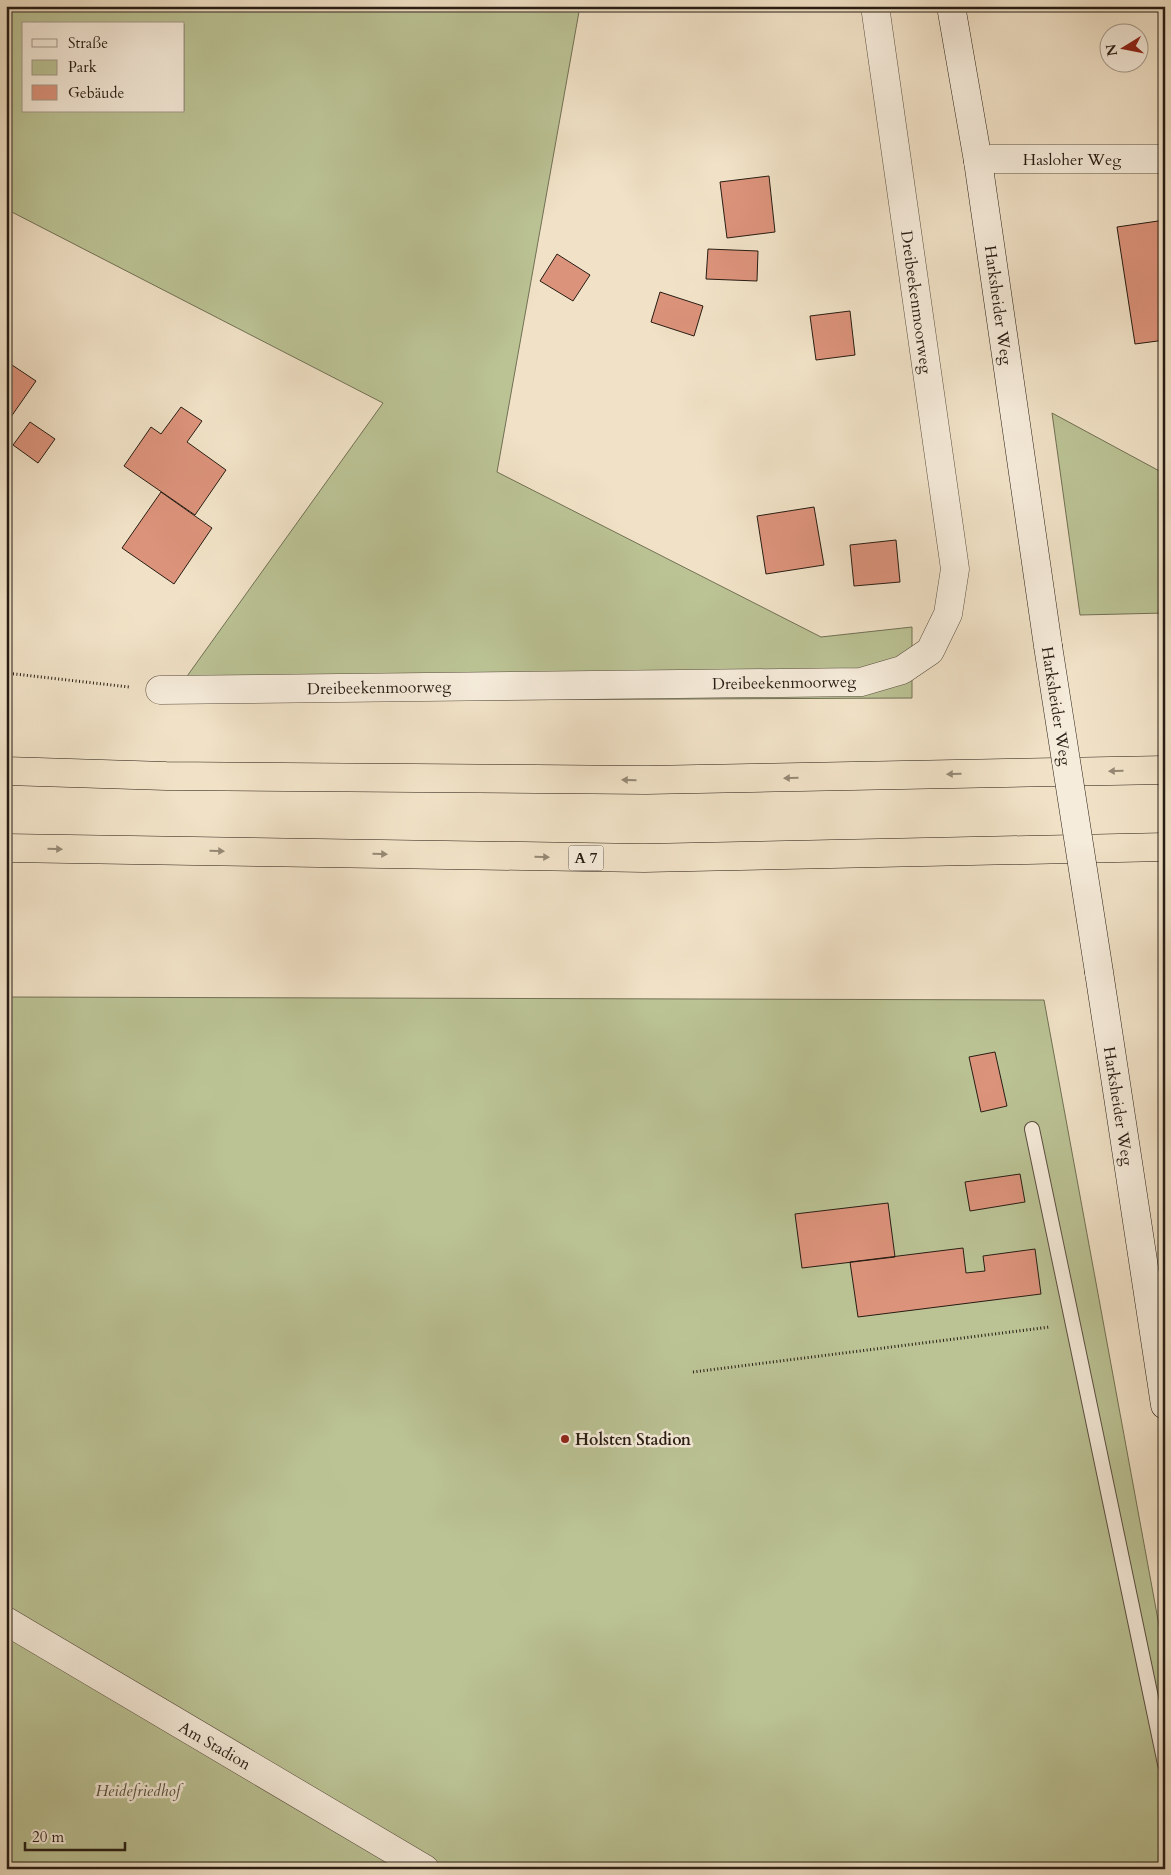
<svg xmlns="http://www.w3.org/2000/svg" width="1171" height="1875" font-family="Cardo,serif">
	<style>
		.green { fill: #bbc395; stroke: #717054; fill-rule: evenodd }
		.building { fill: #dc937b; stroke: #271c13 }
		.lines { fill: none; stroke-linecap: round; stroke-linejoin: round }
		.service-casing { stroke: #5a4e40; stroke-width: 16 }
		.minor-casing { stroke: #5a4e40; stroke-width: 29 }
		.secondary-casing { stroke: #271c13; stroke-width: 29 }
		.motorway-casing { stroke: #271c13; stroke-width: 29 }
		.path { stroke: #271c13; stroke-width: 3; stroke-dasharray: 1 2.5; stroke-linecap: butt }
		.service { stroke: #f6ecdb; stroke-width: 14 }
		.minor { stroke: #f6ecdb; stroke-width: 28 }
		.secondary { stroke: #f6ecdb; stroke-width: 28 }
		.motorway { stroke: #f1e2c7; stroke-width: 28 }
		.secondary-bridge-casing { stroke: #271c13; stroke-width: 29; stroke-linecap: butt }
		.secondary-bridge { stroke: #f6ecdb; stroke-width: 28 }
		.oneway { fill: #968976 }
		.poi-dot { fill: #8f2418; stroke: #f6ecdb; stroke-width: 2 }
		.labels { text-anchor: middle; stroke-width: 5; stroke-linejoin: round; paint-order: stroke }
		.shield { fill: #f6ecdb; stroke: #655a4f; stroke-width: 1 }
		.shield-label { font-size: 15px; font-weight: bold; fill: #271c13 }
		.street-label { font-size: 16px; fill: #271c13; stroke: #f6ecdb }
		.poi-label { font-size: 16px; font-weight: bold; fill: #271c13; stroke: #f6ecdb; text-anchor: start }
		.park-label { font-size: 16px; font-style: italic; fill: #534e3a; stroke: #f6ecdb }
	</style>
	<rect width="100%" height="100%" fill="#f1e2c7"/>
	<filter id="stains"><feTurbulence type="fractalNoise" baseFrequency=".004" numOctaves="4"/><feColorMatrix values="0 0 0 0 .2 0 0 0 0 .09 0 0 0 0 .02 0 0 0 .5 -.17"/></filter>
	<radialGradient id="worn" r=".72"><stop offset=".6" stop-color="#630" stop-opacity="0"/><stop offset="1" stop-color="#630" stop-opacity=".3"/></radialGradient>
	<!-- green -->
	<path class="green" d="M6 6H580L497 472 821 637 912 627V698L226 701 185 679 383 403 6 209ZM24 24H184V111H24Z
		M1052 413 1165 474V613L1080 615Z
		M6 997 1044 1000 1165 1658V1869H6Z"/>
	<!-- building -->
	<path class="building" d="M769 176 775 232 727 238 720 182Z
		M1165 220V340L1135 344 1117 227Z
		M708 249 758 251 757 281 706 279Z
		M557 254 590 275 573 301 540 281Z
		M660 292 703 306 694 336 651 322Z
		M850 311 855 355 816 360 810 316Z
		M6 361 36 381 6 424Z
		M181 407 202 421 187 442 226 470 195 515 124 466 151 427 161 434Z
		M30 422 55 439 38 463 13 445Z
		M161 492 212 528 174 584 122 548Z
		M814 507 824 565 766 574 757 516Z
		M896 540 900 582 854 586 850 545Z
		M995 1052 1007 1106 981 1112 969 1057Z
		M1020 1174 1025 1202 970 1211 965 1182Z
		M888 1203 895 1257 802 1268 795 1214Z
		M963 1248 966 1273 985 1271 983 1256 1035 1249 1041 1294 858 1317 850 1262Z"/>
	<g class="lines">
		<defs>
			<path id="service" d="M1032 1129 1165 1764"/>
			<path id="minor" d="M978 161 991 159H1165
				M160 690 861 682 902 670 930 651 948 614 955 569 875 6
				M6 1621 425 1869"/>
			<path id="secondary" d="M951 6 978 161 1048 646
				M1099 972 1165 1405"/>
			<path id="motorway" d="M6 771 166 776 646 780 1165 770
				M6 848 644 858 1165 847"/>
		</defs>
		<!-- service casing -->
		<use href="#service" class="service-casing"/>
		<!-- minor casing -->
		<use href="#minor" class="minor-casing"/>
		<!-- secondary casing -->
		<use href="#secondary" class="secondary-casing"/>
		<!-- motorway casing -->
		<use href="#motorway" class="motorway-casing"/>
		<!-- path -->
		<path class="path" d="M6 673 129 687
			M693 1372 1050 1327
			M87 1866 89 1869"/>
		<!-- service -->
		<use href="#service" class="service"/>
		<!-- minor -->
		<use href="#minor" class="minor"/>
		<!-- secondary -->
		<use href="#secondary" class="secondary"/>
		<!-- motorway -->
		<use href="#motorway" class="motorway"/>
		<defs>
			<path id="secondary-bridge" d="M1048 646 1099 972"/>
		</defs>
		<!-- secondary-bridge casing -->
		<use href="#secondary-bridge" class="secondary-bridge-casing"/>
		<!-- secondary-bridge -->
		<use href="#secondary-bridge" class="secondary-bridge"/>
	</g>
	<!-- one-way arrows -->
	<defs><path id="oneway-solid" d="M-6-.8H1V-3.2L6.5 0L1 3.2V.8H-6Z" transform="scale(1.25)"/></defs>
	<g class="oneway">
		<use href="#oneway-solid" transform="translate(1116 771) rotate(179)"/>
		<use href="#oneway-solid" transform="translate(954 774) rotate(179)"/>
		<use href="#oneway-solid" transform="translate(791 778) rotate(179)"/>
		<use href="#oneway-solid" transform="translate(629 780) rotate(-179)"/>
		<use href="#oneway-solid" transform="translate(55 849) rotate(1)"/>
		<use href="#oneway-solid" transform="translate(217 851) rotate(1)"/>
		<use href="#oneway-solid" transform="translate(380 854) rotate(1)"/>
		<use href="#oneway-solid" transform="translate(542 857) rotate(1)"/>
	</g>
	<!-- markers -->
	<circle class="poi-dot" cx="565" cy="1439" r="5"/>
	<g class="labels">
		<!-- shield labels -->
		<rect class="shield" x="568.5" y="845.5" width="35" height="25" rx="4"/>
		<g class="shield-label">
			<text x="586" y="863">A 7</text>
		</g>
		<!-- street labels -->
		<g class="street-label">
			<text x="1072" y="165">Hasloher Weg</text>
			<text transform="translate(917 302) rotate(82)" y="6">Dreibeekenmoorweg</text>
			<text transform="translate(999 305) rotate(82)" y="6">Harksheider Weg</text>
			<text transform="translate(784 682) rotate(-1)" y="6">Dreibeekenmoorweg</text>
			<text transform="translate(379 687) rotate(-1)" y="6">Dreibeekenmoorweg</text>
			<text transform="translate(1057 706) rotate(81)" y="6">Harksheider Weg</text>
			<text transform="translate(1119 1106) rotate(81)" y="6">Harksheider Weg</text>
			<text transform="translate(215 1745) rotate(30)" y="6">Am Stadion</text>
		</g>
		<!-- poi labels -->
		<g class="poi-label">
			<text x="575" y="1445">Holsten Stadion</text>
		</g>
		<!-- park labels -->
		<g class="park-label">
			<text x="138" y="1796">Heidefriedhof</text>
		</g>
	</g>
	<!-- margin -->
	<rect width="1171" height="1875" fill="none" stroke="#f1e2c7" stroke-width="25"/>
	<rect x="8" y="8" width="1156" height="1860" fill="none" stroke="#271c13" stroke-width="2.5"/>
	<rect x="12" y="12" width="1146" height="1850" fill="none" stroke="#271c13"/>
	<!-- legend -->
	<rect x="22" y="22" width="162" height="90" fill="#f6ecdb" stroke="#a3998b"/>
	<rect x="32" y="39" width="25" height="8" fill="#f6ecdb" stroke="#a3998b"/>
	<text x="68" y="48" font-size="15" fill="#271c13">Straße</text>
	<rect x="32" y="60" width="25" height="15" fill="#bbc395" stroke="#a3998b"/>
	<text x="68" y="72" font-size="15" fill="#271c13">Park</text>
	<rect x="32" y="85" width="25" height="15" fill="#dc937b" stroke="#a3998b"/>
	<text x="68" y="98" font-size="15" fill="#271c13">Gebäude</text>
	<!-- north arrow -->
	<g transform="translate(1124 48) rotate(260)"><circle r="24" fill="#f6ecdb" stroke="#a3998b"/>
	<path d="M0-4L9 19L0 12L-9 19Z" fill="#8f2418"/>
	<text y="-8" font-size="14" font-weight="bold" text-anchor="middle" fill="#271c13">N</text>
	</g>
	<!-- scale -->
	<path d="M25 1842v8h100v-8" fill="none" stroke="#271c13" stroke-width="2.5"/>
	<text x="32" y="1842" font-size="15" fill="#271c13" stroke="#f6ecdb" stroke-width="4" paint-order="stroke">20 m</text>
	<rect width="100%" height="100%" filter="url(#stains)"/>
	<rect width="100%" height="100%" fill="url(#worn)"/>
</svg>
